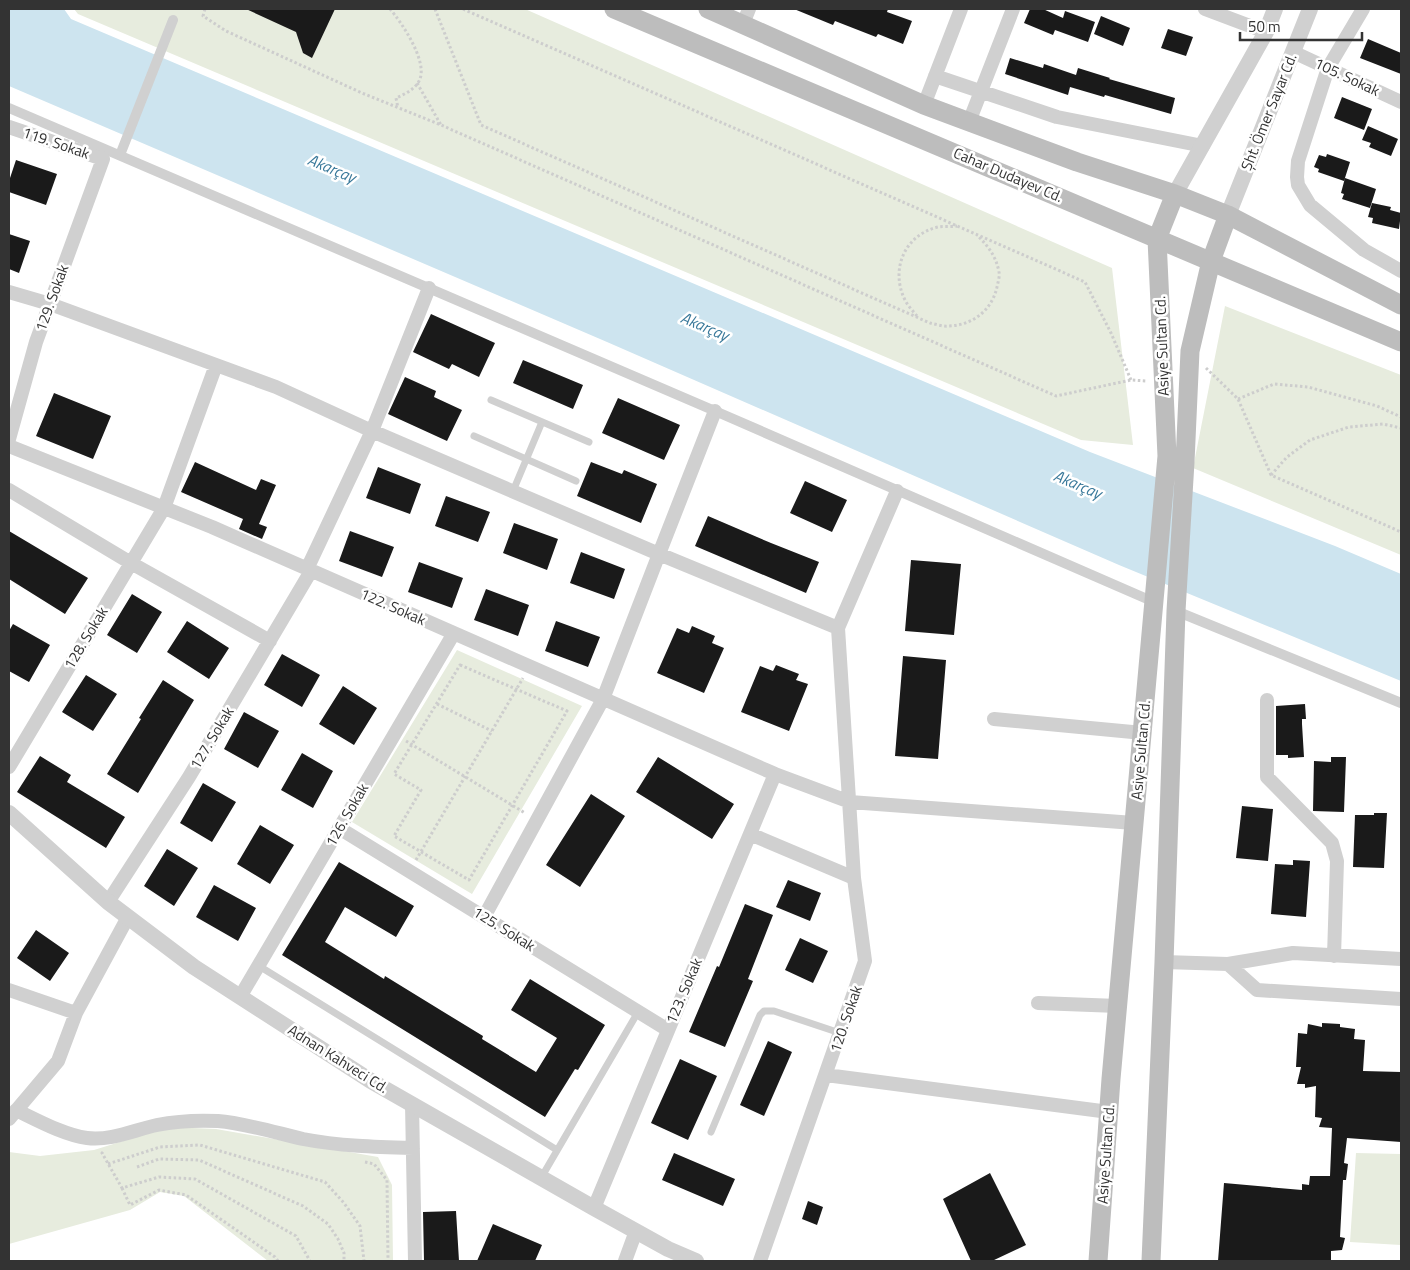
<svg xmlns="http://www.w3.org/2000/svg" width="1410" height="1270" font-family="'Titillium Web',sans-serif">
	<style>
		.green { fill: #e7ecde }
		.water { fill: #cde4ef }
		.building { fill: #1a1a1a }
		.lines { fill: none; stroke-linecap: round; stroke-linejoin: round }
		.path { stroke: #cdcdcd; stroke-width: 3; stroke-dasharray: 2.5 2.5; stroke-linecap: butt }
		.service { stroke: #d0d0d0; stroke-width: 7 }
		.pedestrian { stroke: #d0d0d0; stroke-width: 10 }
		.minor { stroke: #d0d0d0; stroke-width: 14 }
		.tertiary { stroke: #d0d0d0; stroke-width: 16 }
		.secondary { stroke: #bdbdbd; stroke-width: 19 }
		.labels { text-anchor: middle; stroke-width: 5; stroke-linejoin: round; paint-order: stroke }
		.street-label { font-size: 15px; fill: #333; stroke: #fff }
		.water-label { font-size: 16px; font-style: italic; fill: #3b7a9b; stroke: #fff }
	</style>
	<rect width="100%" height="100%" fill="#fff"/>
	<!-- green -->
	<path class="green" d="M74 9H525L1112 268 1133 445 1081 440 78 14Z
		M1225 306 1401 375V555L1193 468Z
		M457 650 582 706 472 894 352 822Z
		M168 1127 216 1129 378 1157 392 1185 393 1261H268L184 1196 160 1192 130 1210 9 1244V1152L40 1156 94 1150Z
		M1356 1153 1401 1154V1245L1350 1242Z"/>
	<!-- water -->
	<path class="water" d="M9 9H64L71 19 1090 452 1335 546 1401 574V681L1119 565 607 342 9 86Z"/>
	<!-- building -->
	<path class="building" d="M246 9H335L312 58 303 53 296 32Z
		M794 9H888L887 12 912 21 903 44 878 34 876 37 835 21 833 25Z
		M1030 9H1043L1063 18 1065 11 1095 22 1088 42 1055 30 1053 35 1024 23Z
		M1101 16 1130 28 1123 46 1094 34Z
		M1168 29 1193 37 1186 56 1161 48Z
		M1368 39 1401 53V74L1360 58Z
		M1010 58 1043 68 1044 64 1076 75 1078 68 1110 78 1109 79 1175 98 1171 114 1105 95 1104 97 1070 87 1068 95 1005 74Z
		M1342 97 1372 109 1364 130 1334 118Z
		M1368 126 1398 139 1391 156 1369 147 1371 143 1362 140Z
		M1327 154 1350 162 1344 181 1318 172 1319 169 1314 167 1319 155 1326 157Z
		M16 160 57 174 46 205 9 192V181Z
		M1345 178 1376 189 1370 208 1342 199 1344 194 1341 193Z
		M1372 203 1391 207 1390 210 1401 213 1399 229 1372 223 1373 218 1368 217Z
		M9 234 30 241 19 273 9 269Z
		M431 314 495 343 479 377 452 364 449 369 413 352Z
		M523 360 583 385 573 409 513 383Z
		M405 377 436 391 434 397 462 410 447 441 388 414Z
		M54 393 111 416 93 459 36 436Z
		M618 398 680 425 664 460 602 433Z
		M195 462 256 490 261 479 276 485 259 524 267 527 262 539 239 529 243 519 181 492Z
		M591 462 622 474 624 470 657 484 641 523 577 496Z
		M378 467 421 484 410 514 366 498Z
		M805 481 847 500 832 532 790 513Z
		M446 496 490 512 478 542 435 526Z
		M708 516 771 543 819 562 806 593 695 546Z
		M514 523 558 539 547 570 503 553Z
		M9 531 88 578 65 614 9 579Z
		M350 531 394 547 382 577 339 561Z
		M581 552 625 569 614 599 570 583Z
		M911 560 961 564 954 635 905 631Z
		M419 562 463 578 452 608 408 592Z
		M486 589 529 605 518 636 474 620Z
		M132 594 162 612 137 653 107 635Z
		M187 621 229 648 209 679 167 652Z
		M556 621 600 637 588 667 545 651Z
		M13 624 50 645 29 682 9 671V631Z
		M692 626 715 636 712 643 724 648 704 693 657 673 677 628 689 633Z
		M282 654 320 675 302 707 264 685Z
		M903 656 946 660 938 759 895 756Z
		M776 665 799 674 796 680 808 684 789 731 741 712 760 666 773 671Z
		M86 675 117 694 93 731 62 712Z
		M163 680 194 700 138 793 107 774 141 719 139 718Z
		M343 686 377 708 354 745 319 724Z
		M1305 704 1306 719H1302V724L1304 757 1288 758V755H1276V706Z
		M244 712 279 731 258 768 224 749Z
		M302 753 333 771 313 808 281 790Z
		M40 756 71 775 67 782 125 817 106 848 17 792Z
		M658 757 734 804 712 839 636 792Z
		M1331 757H1346L1344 812 1313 811 1314 761 1331 762Z
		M203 783 236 802 212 842 180 823Z
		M591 794 625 816 580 887 546 865Z
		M1242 806 1273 809 1268 861 1236 858Z
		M1374 813H1387L1384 868 1353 867 1355 815H1374Z
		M260 825 294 845 270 884 237 864Z
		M167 849 198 868 174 906 144 886Z
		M1293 860 1310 861 1306 917 1271 914 1275 864 1293 865Z
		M339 862 414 906 396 937 345 907 325 942 384 979 385 976 442 1011 483 1036 482 1039 536 1072 557 1038 511 1010 530 979 605 1025 578 1070 575 1069 545 1117 282 955Z
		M788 880 821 893 810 921 776 907Z
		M214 885 256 908 238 941 196 917Z
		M745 904 773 915 748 979 753 981 725 1047 689 1032 717 966 719 967Z
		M36 930 69 953 50 981 17 958Z
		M800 938 828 951 813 983 785 970Z
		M1322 1023 1340 1024V1027L1355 1029 1354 1039 1365 1040 1363 1071 1401 1072V1142L1347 1138 1344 1163 1348 1164 1346 1180H1343L1340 1237 1345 1238 1342 1250 1331 1251V1261H1218L1224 1183 1302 1190V1184L1309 1185 1310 1176H1330L1332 1128 1319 1127 1322 1118 1315 1117 1316 1086 1305 1088V1084H1297L1301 1067H1296L1298 1033 1307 1034 1308 1024 1322 1027Z
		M768 1041 792 1052 764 1116 740 1105Z
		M680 1059 717 1076 688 1140 651 1123Z
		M674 1153 735 1179 723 1206 662 1180Z
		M990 1173 1026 1245 992 1261H971L943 1199Z
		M808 1201 823 1207 817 1225 802 1219Z
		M456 1211 459 1261H424L423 1212Z
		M493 1224 542 1245 535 1261H477Z"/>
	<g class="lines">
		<!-- path -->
		<path class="path" d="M205 9 203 16 226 31 362 93 441 125 1056 396 1131 380 1147 381
			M390 9C402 23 427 60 420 79 416 89 405 94 396 98L398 108
			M435 9 481 125 930 323C936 324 943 327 949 326 973 325 992 310 997 287 998 282 1000 276 999 272 996 256 988 246 977 235
			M463 9 1085 282 1111 333 1131 380
			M417 83 441 125
			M917 316C913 311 908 306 905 300 890 270 904 235 938 227 944 226 951 227 957 226
			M1206 368 1238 399 1271 475 1401 532
			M1238 399 1274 384 1308 387 1377 406 1401 417
			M1271 475 1287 457 1310 440 1349 427 1383 424 1401 428
			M460 665 567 711 469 880 394 836 421 790 394 774Z
			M437 704 492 731
			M406 741 525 813
			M416 860 523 678
			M103 1152 102 1153 122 1188 159 1177 195 1179 296 1236 310 1261
			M365 1162 374 1164 387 1180 388 1261
			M108 1164 160 1147 200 1145 325 1182 344 1203 360 1226 364 1261
			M137 1167 159 1159 199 1160 303 1206 328 1224 338 1239 344 1253V1261
			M122 1188 130 1205 159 1190 186 1195 275 1257 278 1261"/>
		<!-- service -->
		<path class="service" d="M491 400 589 442
			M474 436 576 481
			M513 491 542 422
			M259 966 557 1150
			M711 1132 760 1015 764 1011H774L840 1033
			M541 1178 638 1012"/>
		<!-- pedestrian -->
		<path class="pedestrian" d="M9 108 715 411 1154 602
			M120 155 173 20
			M1176 611 1401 703"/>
		<!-- minor -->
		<path class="minor" d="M1205 9 1266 32
			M1363 9 1328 68 1298 161 1297 177 1298 185 1310 205 1364 250 1401 271
			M743 24 749 9
			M1293 52 1401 102
			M935 76 1057 117 1203 146
			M924 105 961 9
			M969 122 1013 9
			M9 127 103 159 36 342 9 439
			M9 292 50 304 276 387 372 431 429 288
			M715 411 659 554 838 628 854 878
			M9 446 212 527 775 774 850 802 1134 823
			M9 490 131 563 270 641
			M307 569 372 431 659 554 603 699 484 917
			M838 628 897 491
			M1267 700V777L1332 843 1337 861 1334 956
			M994 719 1143 733
			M9 767 164 508 216 365
			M339 828 668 1030
			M750 834 854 878 865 961 760 1261
			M108 902 189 777 311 571
			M1164 962 1228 964 1293 953 1401 959
			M1228 964 1257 990 1401 999
			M9 990 76 1013 128 917
			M240 997 454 633
			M1038 1003 1118 1006
			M826 1075 1109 1112
			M412 1104 415 1261
			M16 1110C37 1120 64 1135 87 1138 111 1141 134 1130 157 1125 177 1121 197 1120 218 1121 244 1123 277 1133 303 1139 339 1146 376 1147 413 1148
			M9 1119 58 1061 76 1013
			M594 1208 775 774
			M625 1261 636 1231"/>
		<!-- tertiary -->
		<path class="tertiary" d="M1175 194 1266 32 1275 9
			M1228 215 1310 9
			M9 813 108 902 194 967 371 1081 594 1208 668 1249 696 1261"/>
		<!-- secondary -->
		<path class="secondary" d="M614 9 1401 342
			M708 9 924 105 1077 162 1175 194 1228 215 1401 305
			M1098 1261 1111 1079 1167 456 1157 239 1175 194
			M1151 1261 1164 962 1176 611 1185 462 1190 351 1211 261 1228 215"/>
	</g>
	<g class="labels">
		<!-- street labels -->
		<g class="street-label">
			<text transform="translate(1347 77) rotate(25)" y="5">105. Sokak</text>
			<text transform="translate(1269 112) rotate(-68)" y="5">Şht. Ömer Sayar Cd.</text>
			<text transform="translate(56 143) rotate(19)" y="5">119. Sokak</text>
			<text transform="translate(1008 175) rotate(23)" y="5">Cahar Dudayev Cd.</text>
			<text transform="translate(52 298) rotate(-70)" y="5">129. Sokak</text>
			<text transform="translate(1162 346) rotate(-92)" y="5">Asiye Sultan Cd.</text>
			<text transform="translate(393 607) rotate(24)" y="5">122. Sokak</text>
			<text transform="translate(86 638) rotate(-59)" y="5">128. Sokak</text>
			<text transform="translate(212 738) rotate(-59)" y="5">127. Sokak</text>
			<text transform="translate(1141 750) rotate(-85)" y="5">Asiye Sultan Cd.</text>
			<text transform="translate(347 815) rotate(-60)" y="5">126. Sokak</text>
			<text transform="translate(504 929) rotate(32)" y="5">125. Sokak</text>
			<text transform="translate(684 991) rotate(-67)" y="5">123. Sokak</text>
			<text transform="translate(846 1019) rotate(-71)" y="5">120. Sokak</text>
			<text transform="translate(338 1059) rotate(32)" y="5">Adnan Kahveci Cd.</text>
			<text transform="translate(1106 1154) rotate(-86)" y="5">Asiye Sultan Cd.</text>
		</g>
		<!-- water labels -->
		<g class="water-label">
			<text transform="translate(332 168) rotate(23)" y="6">Akarçay</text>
			<text transform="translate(705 326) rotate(23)" y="6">Akarçay</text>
			<text transform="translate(1078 484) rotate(23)" y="6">Akarçay</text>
		</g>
	</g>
	<!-- border -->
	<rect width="1410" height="1270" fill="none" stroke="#333333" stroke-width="20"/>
	<!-- scale -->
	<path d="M1240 32v8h122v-8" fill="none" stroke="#333333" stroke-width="2.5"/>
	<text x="1248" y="32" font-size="15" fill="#333333" stroke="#ffffff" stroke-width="4" paint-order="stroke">50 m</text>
</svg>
